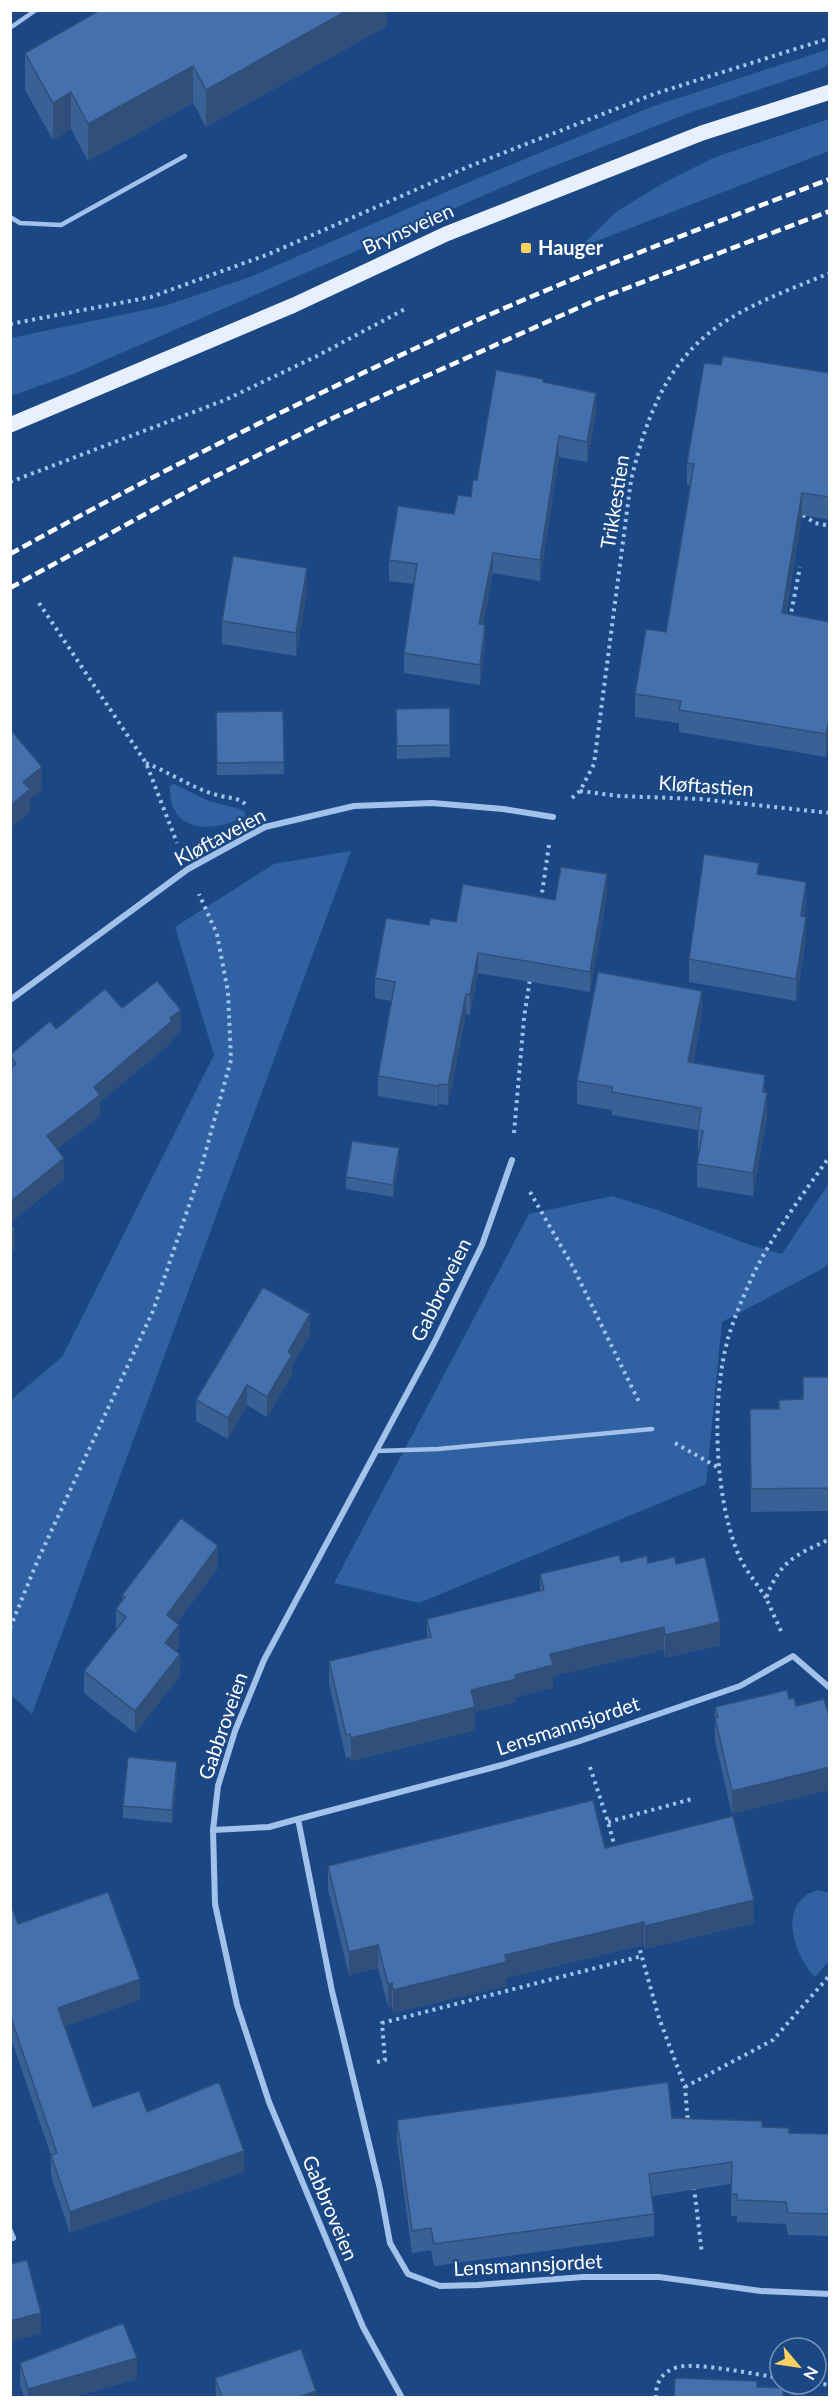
<svg xmlns="http://www.w3.org/2000/svg" width="840" height="2408" font-family="Lato,sans-serif">
	<style>
		.green { fill: #2f61a3 }
		.lines { fill: none; stroke-linecap: round; stroke-linejoin: round }
		.path { stroke: #a2c2eb; stroke-width: 4; stroke-dasharray: 3 4.5; stroke-linecap: butt }
		.service { stroke: #a2c2eb; stroke-width: 4.5 }
		.minor { stroke: #a2c2eb; stroke-width: 6 }
		.primary { stroke: #e7f0ff; stroke-width: 15 }
		.rail { stroke: #fff; stroke-width: 4.5; stroke-dasharray: 10 4.5; stroke-linecap: butt }
		.wall { fill: #3a6196 }
		.shaded-wall { fill: #304f7a }
		.building { fill: #4471ae; stroke: #304f7a; stroke-width: 1.5 }
		.poi-dot { fill: #fcd15f; stroke: #1b4885; stroke-width: 2 }
		.labels { text-anchor: middle; stroke-width: 4.5; stroke-linejoin: round; paint-order: stroke }
		.street-label { font-size: 20px; fill: #fff; stroke: #1b4885 }
		.poi-label { font-size: 20px; font-weight: bold; fill: #fff; stroke: #1b4885; text-anchor: start }
	</style>
	<rect width="100%" height="100%" fill="#1b4885"/>
	<!-- green -->
	<path class="green" d="M829 49V65L823 68 689 113 531 175 73 374 11 396V338L164 306 250 277 469 182 651 107Z
		M829 119V151L579 248 616 212 665 182 713 158Z
		M174 784 209 801 240 809 245 812V816C213 834 168 833 170 786Z
		M351 851 32 1714 11 1695V1400L62 1357 214 1055 175 927 274 864Z
		M829 1183V1265L722 1322 706 1484 419 1603 334 1583 529 1214 612 1196 660 1211 750 1245 782 1254Z
		M818 1890 829 1893 830 1960 815 1977C797 1959 780 1915 805 1896 808 1893 814 1892 818 1890Z"/>
	<g class="lines">
		<!-- path -->
		<path class="path" d="M10 324 151 297 269 254 470 166 654 94 830 38
			M10 482 225 400 317 356 405 309
			M803 515 815 523 830 526
			M39 603 146 763 177 843
			M790 619 800 567
			M146 763C171 773 195 790 221 796 232 799 239 797 247 806
			M580 791 619 796 700 799 830 813
			M572 798 580 791 594 764 631 480C647 415 668 356 729 319 760 300 796 287 830 273
			M541 900 549 845
			M514 1133 524 1018 530 979
			M530 1192 573 1267 640 1404
			M675 1443 719 1468
			M766 1598C757 1583 743 1568 737 1551 714 1493 711 1395 729 1335 736 1313 745 1292 755 1271 775 1231 804 1193 830 1156
			M10 1628 37 1562 153 1311 198 1179 231 1060 228 992 217 934 199 894
			M781 1631 766 1598C781 1560 794 1556 830 1539
			M590 1767 608 1822 615 1848
			M608 1822 692 1799
			M638 1943 659 2018 685 2087 688 2123
			M377 2062 385 2060 382 2023 642 1956
			M685 2087 773 2040 830 1975
			M694 2187 702 2254
			M816 2383 830 2385
			M656 2398C655 2382 663 2371 678 2367 697 2362 758 2375 780 2378"/>
		<!-- service -->
		<path class="service" d="M10 28 36 10
			M10 217 20 223 61 225 185 156
			M376 1451 438 1449 652 1429"/>
		<!-- minor -->
		<path class="minor" d="M10 1000 188 869 265 827 354 806 432 803 503 809 553 817
			M830 1688 793 1656 740 1686 580 1741 502 1765 298 1819 332 1991 380 2189 390 2243 408 2274 440 2286 478 2285 583 2277H659L761 2291 830 2294
			M213 1830 269 1827 298 1819
			M10 2231 13 2238
			M402 2398 363 2327 269 2102 237 2005 215 1904 213 1830 218 1786 235 1731 264 1660 434 1343 482 1245 512 1160"/>
		<!-- primary -->
		<path class="primary" d="M10 425 294 305 446 234 702 133 830 92"/>
		<!-- rail -->
		<path class="rail" d="M10 554C158 472 310 396 464 326 584 272 707 226 830 179
			M10 588 206 481 335 417 598 299 830 211"/>
	</g>
	<!-- wall -->
	<path class="wall" d="M387 10V26L206 127 193 103 88 161 71 129 53 140 25 90V53Z
		M721 365 830 373V520L802 515 786 614 830 622V737L826 757 679 732V723L635 717V694L666 632 691 486 687 485V463Z
		M543 382 596 413 587 462 559 457 540 581 493 573 483 624 485 645 480 685 404 673V653L415 584 389 581V560L454 514 471 497 477 480Z
		M307 591 296 656 222 644V621Z
		M450 708V757L397 759 396 721Z
		M283 711 284 774 217 775 216 712Z
		M759 874 806 905 804 916 806 939 796 1001 689 982V959Z
		M607 894 590 992 478 973 470 1015 466 1014 448 1105 439 1104 438 1106 378 1096V1076L391 1001 375 998V978L429 925 456 922 555 900Z
		M122 1008 181 1031 172 1038V1042L100 1102V1116L57 1149 64 1179 10 1223V1055L56 1029Z
		M702 1014 693 1063 765 1093 767 1116 753 1196 697 1187V1164L699 1154H698V1130L612 1115V1110L577 1104V1081Z
		M399 1160 393 1197 346 1189V1177Z
		M310 1335 292 1365V1375L267 1417 247 1405 228 1439 196 1421V1400Z
		M830 1377V1511L751 1512 750 1409H779L803 1399Z
		M621 1562 676 1564 720 1645 665 1658 664 1650 553 1676V1688L516 1697V1702L475 1712V1730L351 1761 350 1757 346 1758 329 1684V1661L427 1638V1619L540 1591V1574Z
		M218 1568 177 1623 179 1647 176 1652 180 1676 135 1733 84 1693V1671L116 1631V1609L122 1601V1595Z
		M787 1690 732 1814 715 1741V1707Z
		M177 1774 172 1823 123 1818V1806Z
		M605 1848 754 1923 645 1949 644 1945 506 1978V1986L393 2013 392 2006 388 2007 378 1968 349 1975 328 1889V1866Z
		M10 1902 18 1924 140 2000 64 2026 93 2107 147 2112 244 2172 70 2233 51 2176V2155L10 2036Z
		M672 2118 762 2127 789 2133 830 2134V2236L788 2235 786 2224 737 2222V2216H731V2184L652 2196 654 2214V2236L434 2266 431 2250 412 2253 397 2142V2120Z
		M20 2363 137 2379 74 2397H24L20 2385Z
		M215 2378 316 2397H216Z"/>
	<!-- shaded-wall -->
	<path class="shaded-wall" d="M348 10H387V26L206 127V90Z
		M193 66V103L88 161V124Z
		M71 92V129L53 140V103Z
		M596 393V413L587 462V442Z
		M559 436V457L540 581V560Z
		M802 493V515L782 636V613Z
		M493 553V573L479 644V624Z
		M307 568V591L296 656V633Z
		M485 625V645L480 685V665Z
		M830 715V737L826 757V734Z
		M42 767V790L30 799V812L10 829V806L23 782Z
		M607 874V894L590 992V972Z
		M806 882V905L801 938V916Z
		M806 917V939L796 1001V979Z
		M478 953V973L470 1015V995Z
		M702 991V1014L688 1085V1062Z
		M466 994V1014L448 1105V1085Z
		M181 1010V1031L172 1038V1042L100 1102V1116L47 1157V1136L94 1087 170 1018Z
		M765 1075V1098L763 1092Z
		M439 1084V1104L438 1106V1086Z
		M767 1093V1116L753 1196V1173Z
		M399 1148V1160L393 1197V1185Z
		M64 1158V1179L10 1223V1202Z
		M15 1230V1250L10 1254V1233Z
		M310 1314V1335L292 1365V1375L267 1417V1397L288 1352Z
		M247 1385V1405L228 1439V1418Z
		M218 1546V1568L167 1637V1615Z
		M720 1622V1645L665 1658V1635Z
		M179 1625V1647L165 1665V1643Z
		M664 1627V1650L553 1676V1688L516 1697V1702L475 1712V1730L351 1761V1738L471 1690 515 1675 550 1654Z
		M180 1654V1676L135 1733V1711Z
		M177 1762V1774L172 1823V1810Z
		M830 1767V1790L732 1814V1791Z
		M754 1900V1923L645 1949V1926Z
		M644 1922V1945L506 1978V1986L393 2013V1990L505 1955Z
		M378 1945V1968L349 1975V1952Z
		M140 1979V2000L58 2028V2008Z
		M392 1983V2006L388 2007V1984Z
		M244 2151V2172L70 2233V2212Z
		M41 2313V2334L10 2342V2321Z
		M137 2358V2379L74 2397H28V2389Z
		M316 2391V2397H299Z"/>
	<!-- building -->
	<path class="building" d="M100 10H348L206 90 193 66 88 124 71 92 53 103 25 53Z
		M723 356 830 373V497L802 493 782 613 830 622V715L826 734 679 710 681 701 635 694 646 629 666 632 694 464 687 463 704 363 721 365Z
		M496 370 543 379V382L596 393 587 442 559 436 540 560 493 553 479 624 485 625 480 665 404 653 417 564 389 560 398 506 454 514 458 495 471 497 473 480H477Z
		M233 556 307 568 296 633 222 621Z
		M450 708V745L397 746 396 709Z
		M283 711 284 762 217 763 216 712Z
		M10 729 42 767 23 782 30 789 10 806Z
		M704 854 759 863 757 874 806 882 801 916 806 917 796 979 689 959Z
		M561 867 607 874 590 972 478 953 470 995 466 994 448 1085 439 1084 438 1086 378 1076 395 982 375 978 386 918 429 925 430 918 456 922 463 884 555 900Z
		M598 972 702 991 688 1062 765 1075 763 1092 767 1093 753 1173 697 1164 703 1131 698 1130 701 1108 612 1092V1087L577 1081Z
		M157 981 181 1010 170 1018 172 1021 94 1087 100 1095 47 1136 64 1158 10 1202V1069L16 1064 10 1055 50 1021 56 1029 105 989 122 1008Z
		M352 1141 399 1148 393 1185 346 1177Z
		M10 1224 15 1230 10 1233Z
		M263 1287 310 1314 288 1352 292 1355 267 1397 247 1385 228 1418 196 1400Z
		M803 1377H830V1488L751 1489 750 1409H779V1400L803 1399Z
		M181 1518 218 1546 167 1615 179 1625 165 1643 180 1654 135 1711 84 1671 126 1617 116 1609 125 1597 122 1595Z
		M619 1555 621 1562 647 1556 648 1563 675 1557 676 1564 705 1557 720 1622 665 1635 664 1627 550 1654 553 1665 515 1675 516 1679 471 1690 475 1707 351 1738 350 1734 346 1735 329 1661 431 1637 427 1619 544 1590 540 1574Z
		M787 1690 789 1699 794 1698 796 1706 824 1699 830 1719V1767L732 1791 715 1718 718 1717 715 1707Z
		M128 1757 177 1762 172 1810 123 1806Z
		M593 1800 605 1848 733 1816 754 1900 645 1926 644 1922 505 1955 506 1962 393 1990 392 1983 388 1984 378 1945 349 1952 328 1866Z
		M108 1892 140 1979 58 2008 93 2107 139 2091 147 2112 219 2082 244 2151 70 2212 51 2155 57 2153 10 2015V1902L18 1924Z
		M668 2082 672 2118 762 2121V2127L789 2128V2133L830 2134V2214L788 2213 786 2202 737 2200V2194H731L732 2162 649 2174 654 2214 434 2244 431 2228 412 2231 397 2120Z
		M27 2260 41 2313 10 2321V2264Z
		M123 2323 137 2358 28 2389 20 2363Z
		M301 2349 316 2391 299 2397H222L215 2378Z
		M675 2378 757 2381V2387L783 2388V2397H674Z"/>
	<!-- markers -->
	<rect class="poi-dot" x="520" y="242" width="12" height="12" rx="3"/>
	<g class="labels">
		<!-- street labels -->
		<g class="street-label">
			<text transform="translate(408 229) rotate(-24)" y="7">Brynsveien</text>
			<text transform="translate(615 502) rotate(-81)" y="7">Trikkestien</text>
			<text transform="translate(706 786) rotate(4)" y="7">Kløftastien</text>
			<text transform="translate(220 837) rotate(-28)" y="7">Kløftaveien</text>
			<text transform="translate(441 1290) rotate(-64)" y="7">Gabbroveien</text>
			<text transform="translate(223 1726) rotate(-71)" y="7">Gabbroveien</text>
			<text transform="translate(568 1726) rotate(-18)" y="7">Lensmannsjordet</text>
			<text transform="translate(330 2208) rotate(67)" y="7">Gabbroveien</text>
			<text transform="translate(528 2265) rotate(-3)" y="7">Lensmannsjordet</text>
		</g>
		<!-- poi labels -->
		<g class="poi-label">
			<text x="538" y="255">Hauger</text>
		</g>
	</g>
	<!-- border -->
	<rect width="840" height="2408" fill="none" stroke="#ffffff" stroke-width="24"/>
	<!-- north arrow -->
	<g transform="translate(798 2366) rotate(119)"><circle r="28" fill="#1b4885" stroke="#7691b6" stroke-width="1.5"/>
	<path d="M0-4.5L10 22L0 15L-10 22Z" fill="#fcd15f"/>
	<text y="-9" font-size="16" font-weight="bold" text-anchor="middle" fill="#ffffff">N</text>
	</g>
</svg>
